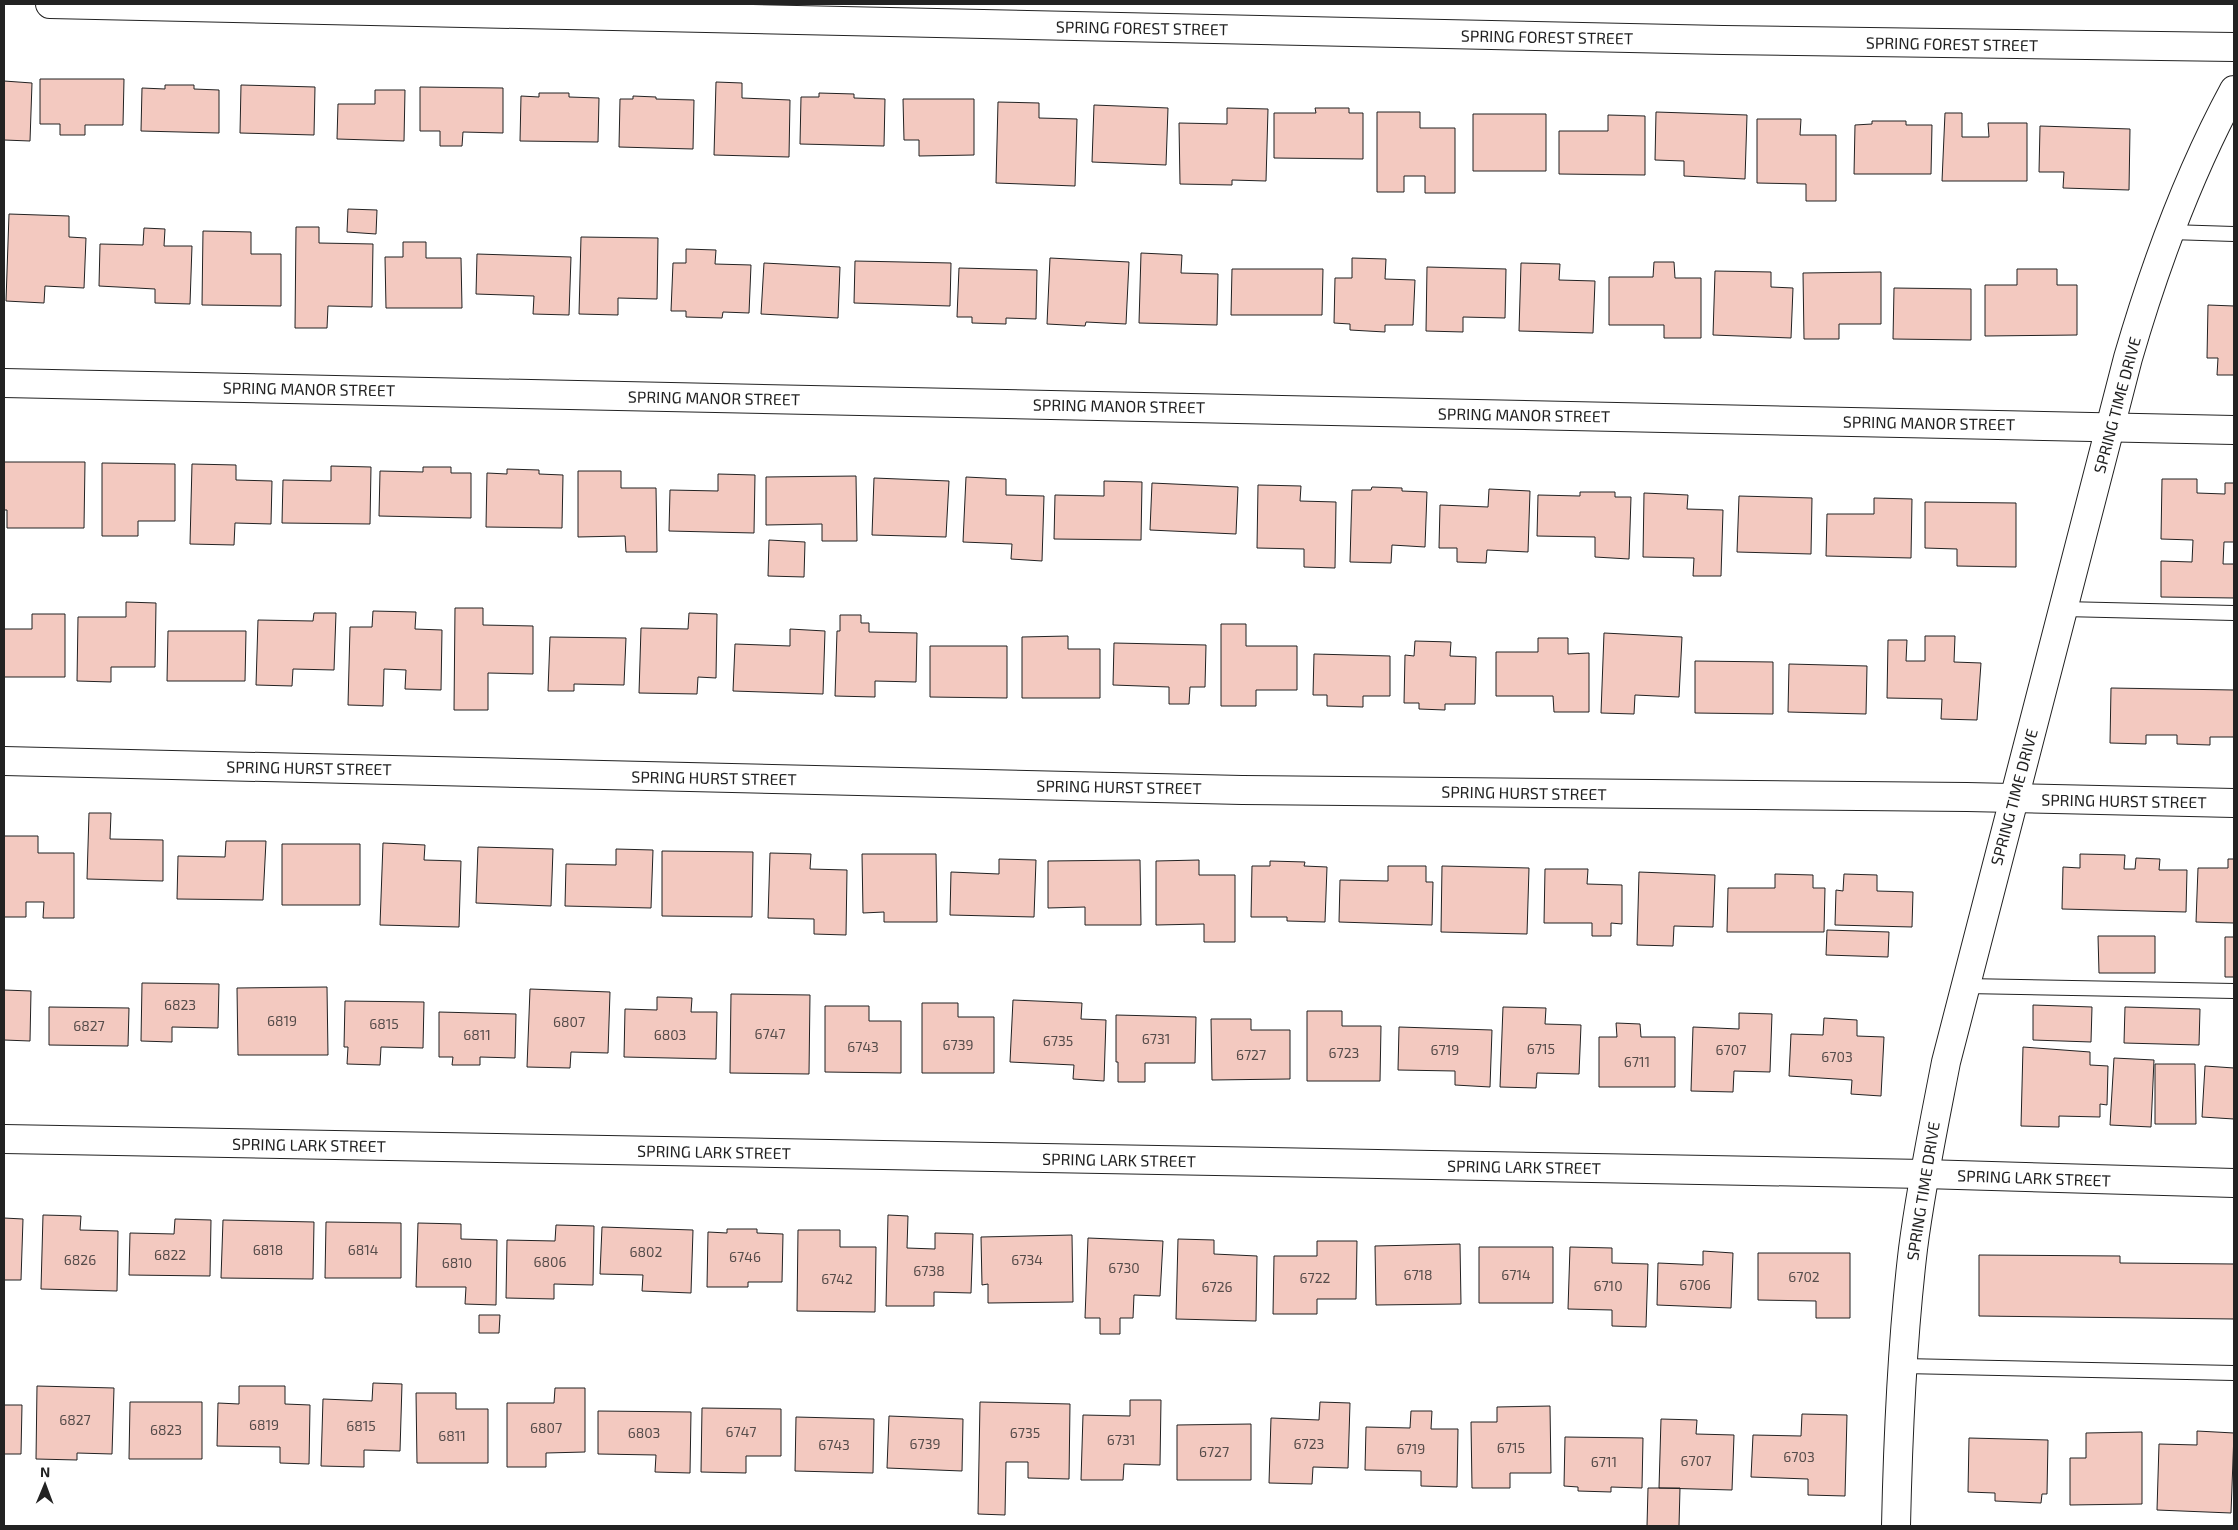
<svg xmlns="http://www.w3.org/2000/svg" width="2238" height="1530" font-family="'Exo 2',sans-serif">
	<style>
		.building { fill: #f3c9c0; stroke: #222 }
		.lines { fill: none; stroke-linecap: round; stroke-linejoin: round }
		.service-casing { stroke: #222; stroke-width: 16 }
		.minor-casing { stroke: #222; stroke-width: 30 }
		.tertiary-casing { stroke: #222; stroke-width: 30 }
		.service { stroke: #fff; stroke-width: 14 }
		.minor { stroke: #fff; stroke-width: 28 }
		.tertiary { stroke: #fff; stroke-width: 28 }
		.labels { text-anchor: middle; stroke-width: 4; stroke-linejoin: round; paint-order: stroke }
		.number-label { font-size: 14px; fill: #564c4a }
		.street-label { font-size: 16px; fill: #222; stroke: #fff }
	</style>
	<rect width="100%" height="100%" fill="#fff"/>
	<!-- building -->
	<path class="building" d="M40 79H124L123 125H85V135H60V124H40Z
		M4 81 32 83 30 141 4 140Z
		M716 82 742 83V98L790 100 789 157 714 155Z
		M165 85H194V89L219 90V133L141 131 142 88 165 89Z
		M241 85 315 87 314 135 240 133Z
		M420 87 503 88V133L463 132 462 146H440V131H420Z
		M375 90H405L404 141 337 139 338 104H375Z
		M539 93H569V97L599 98 598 142 520 141 521 96 539 97Z
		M819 93 854 94V98L885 99 884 146 800 144 801 97H819Z
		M633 96 656 97V99L694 100 693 149 619 147 620 99H633Z
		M903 99H974V155L919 156V140H904Z
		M998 102 1039 103V118L1077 119 1075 186 996 183Z
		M1094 105 1168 108 1166 165 1092 162Z
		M1227 108 1268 109 1266 181 1232 180V185L1180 184 1179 123 1227 124Z
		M1315 108H1349V113H1363V159L1274 158V113H1316Z
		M1377 112H1420V128H1455V193H1425V176H1404V192H1377Z
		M1656 112 1747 115 1745 179 1684 176V161L1655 160Z
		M1945 113H1962V137H1989L1988 123H2027V181H1942Z
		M1473 114H1546V171H1473Z
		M1608 115 1645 116V175L1559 174V131H1608Z
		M1757 119H1801L1800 135H1836V201H1806V184L1757 183Z
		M1872 121H1906V125H1932L1931 174H1854L1855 125 1872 124Z
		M2040 126 2130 129 2129 190 2063 188 2064 172H2039Z
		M348 209 377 210 376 234 347 232Z
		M9 214 69 216V237L86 238 84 288 45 286 44 303 6 301Z
		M296 227H319V243L373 244 372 307 328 306 327 328H295Z
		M144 228 165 229 164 246H192L190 304 155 303V289L99 286 100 244 143 245Z
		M203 231 251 232V254H281V306L202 305Z
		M581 237 658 238 657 299 618 298V315L579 314Z
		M403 242H426V258H461L462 308H386L385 257H403Z
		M686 249 716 250 715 264 751 265 749 313 723 312 722 318 686 317V311H671L673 263H686Z
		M1141 253 1182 255 1181 273 1218 274 1217 325 1139 323Z
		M477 254 571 257 569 315 533 314 534 296 476 294Z
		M1050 258 1129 262 1126 324 1086 322 1085 326 1047 324Z
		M1352 258 1386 259 1385 279 1415 280 1413 325H1385V332L1350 330V324L1334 323 1335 278H1352Z
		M855 261 951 263 950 306 854 303Z
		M1654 262H1674L1675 278H1701V338H1664V325H1609V277H1653Z
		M764 263 840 267 838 318 761 314Z
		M1521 263 1560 264 1559 280 1595 281 1593 333 1519 331Z
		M1427 267 1506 269 1505 318 1463 317V332L1426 331Z
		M959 268 1037 270 1036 319 1006 318V324L972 323V317H957Z
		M1232 269H1323L1322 315H1231Z
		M2017 269H2057V285H2077V335L1985 336V285H2017Z
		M1715 271 1771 272V287L1793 288 1791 338 1713 335Z
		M1881 272V324H1839V339H1804L1803 273Z
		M1894 288 1971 289V340L1893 339Z
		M2208 305 2234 306V375H2217L2218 358H2207Z
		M4 462H85L84 528H7V510H4Z
		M102 463 175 464V521H138V536H102Z
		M192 464 236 465V480L272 481 271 524 235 523 234 545 190 544Z
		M331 466 371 467 370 524 282 523 283 480 331 481Z
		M423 467H451V473H471V518L379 516 380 471 423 472Z
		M507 469 539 470V474L563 475 562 528 486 527 487 473 507 474Z
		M578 471H621V488H656L657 552H626L625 536 578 537Z
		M718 474 755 475 754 533 669 531 670 490 718 491Z
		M856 476 857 541H822V524L766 525V477Z
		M966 477 1006 479V495L1044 496 1042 561 1011 559 1012 544 963 542Z
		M874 478 949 481 946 537 872 535Z
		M2162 479H2197V493L2225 494V483H2234V542H2224L2223 564H2234V598L2161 597V561L2192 562 2193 540 2161 539Z
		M1104 481 1142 482 1141 540 1054 539 1055 495 1104 496Z
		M1152 483 1238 487 1236 534 1150 530Z
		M1258 485 1301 486 1300 501 1336 502 1335 568 1304 567V549L1257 548Z
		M1372 487 1402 488V491L1427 492 1425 547 1392 545 1391 563 1350 562 1352 490H1371Z
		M1489 489 1530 491 1528 552 1487 550 1486 563 1457 562V548H1439L1440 505 1488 507Z
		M1580 492H1615V497H1631L1629 559 1595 557V537L1537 536 1538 495 1580 496Z
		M1644 493 1688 495 1687 509 1723 510 1721 576H1693L1694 558 1643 557Z
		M1739 496 1812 498 1811 554 1737 552Z
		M1874 498 1912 499 1911 558 1826 556 1827 514H1874Z
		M1925 502 2016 503V567L1957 566V549L1925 548Z
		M769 540 805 542 804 577 768 576Z
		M126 602 156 603 155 667H111V682L77 681 78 617H126Z
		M455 608H483V625L533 626V674L488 673V710H454Z
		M373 611 416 612 415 629 442 630 441 690 405 689 406 670 384 669 383 706 348 705 350 627H372Z
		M314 613H336L334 670 293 669 292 686 256 685 258 620 313 621Z
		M689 613 717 614 716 678 698 677 697 694 639 693 641 628 688 629Z
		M32 614H65V677H4V629H32Z
		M840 615H861V623H869V632L917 633 916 682 875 681V697L835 696 837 631H840Z
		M1221 624H1246V646H1297V690H1256V706H1221Z
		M790 629 825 631 823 694 733 691 735 644 790 646Z
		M168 631H246L245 681H167Z
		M1604 633 1682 637 1679 697 1635 695 1634 714 1601 713Z
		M1068 636V649H1100V698H1022V637Z
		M1925 636H1955L1954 662 1981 663 1977 720 1941 719 1942 699 1887 698 1888 640H1907L1906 661H1925Z
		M550 637 626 638 624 685 574 684V691H548Z
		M1538 638H1568V654L1589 653V712H1554L1553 696H1496V652H1538Z
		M1415 641 1451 642 1450 656 1476 657 1475 704H1445V710L1419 709V703H1404L1405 655 1414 656Z
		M1114 643 1206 645 1205 687H1190L1189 704H1169V687L1113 685Z
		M930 646H1007V698L930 697Z
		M1314 654 1390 656V696H1363V707L1327 706V695H1313Z
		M1695 661 1773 662V714L1695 713Z
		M1789 664 1867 666 1866 714 1788 712Z
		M2111 688 2234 690V737H2210V745L2177 744V735H2146V744L2110 743Z
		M89 813H111L110 839 163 840V881L87 879Z
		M4 836H38V853H74V918H43L44 902H26V917H4Z
		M226 841H266L263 900 177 899 178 856 225 857Z
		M383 843 425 845 424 860 461 861 459 927 380 925Z
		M282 844H360V905H282Z
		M478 847 553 849 551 906 476 903Z
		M616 849 653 850 651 908 565 906 566 864 616 865Z
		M662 851 753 852 752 917 662 916Z
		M770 853 811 854 810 869 847 870 846 935 814 934V919L768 918Z
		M862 854H936L937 922H884V912L863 913Z
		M2080 854 2125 855 2124 869H2135L2136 858 2160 859 2159 870H2187L2186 912 2062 909 2063 867 2080 868Z
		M999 859 1036 860 1034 917 950 915 951 872 999 874Z
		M2228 859H2234V923L2196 922 2198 868H2228Z
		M1140 860 1141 925H1085V907L1048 908V861Z
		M1199 860V875H1235V942H1204V924L1156 925V861Z
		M1270 861 1305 862 1304 866 1327 867 1325 922 1287 921V917H1251L1252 866H1270Z
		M1388 866H1426V882H1433L1432 925 1339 922 1340 880 1388 881Z
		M1442 866 1529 868 1527 934 1441 932Z
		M1545 869H1588L1587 884 1622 885V924L1611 923V936H1592V923H1544Z
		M1639 872 1715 875 1713 927 1674 926 1673 946 1637 945Z
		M1775 874 1813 875V888H1825L1824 932H1727L1728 888H1775Z
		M1844 874 1877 875V891L1913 892 1912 927 1835 925 1836 890 1843 891Z
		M1827 930 1889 932 1888 957 1826 955Z
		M2098 936H2155V973H2099Z
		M2225 937H2234V977H2225Z
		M142 983 219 984 218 1028 172 1027V1042L141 1041Z
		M327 987 328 1055H238L237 988Z
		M530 989 610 992 608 1053 571 1052 570 1068 527 1067Z
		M4 990 31 991 30 1041 4 1040Z
		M731 994 810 995 809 1074 730 1073Z
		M657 997 692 998 691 1012H717L716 1059 624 1057 625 1009 657 1010Z
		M1013 1000 1082 1003 1081 1019 1106 1020 1104 1081 1073 1079 1074 1065 1010 1062Z
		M345 1001 424 1002 423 1048 381 1047 380 1065 347 1064 348 1047H344Z
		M922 1003H958V1017H994V1073H922Z
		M2033 1005 2092 1007 2091 1042 2033 1040Z
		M825 1006H869V1021H901V1073L825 1072Z
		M49 1007 129 1008 128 1046 49 1045Z
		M1503 1007 1546 1008 1545 1024 1581 1025 1579 1074 1537 1073 1536 1088 1500 1087Z
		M2125 1007 2200 1009 2199 1045 2124 1043Z
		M1307 1011H1342V1026H1381L1380 1081H1307Z
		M439 1012 516 1014 515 1058 480 1057V1065H452L453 1057H439Z
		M1739 1013 1772 1014 1770 1072 1734 1071 1733 1092 1691 1091 1693 1027 1739 1029Z
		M1116 1015 1196 1017 1195 1063H1145V1082H1118V1062H1116Z
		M1824 1018 1857 1020V1036L1884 1037 1881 1096 1851 1094 1852 1080 1789 1076 1791 1034 1823 1035Z
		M1211 1019H1251V1030H1290V1079L1212 1080Z
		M1616 1023 1640 1024 1641 1037H1675V1087H1599V1037H1617Z
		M1399 1027 1492 1030 1490 1087 1455 1085V1071L1398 1070Z
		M2023 1047 2090 1052V1065L2108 1066 2107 1105 2100 1104V1117L2059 1116V1127L2021 1126Z
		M2114 1058 2154 1060 2151 1127 2110 1125Z
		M2155 1064H2195L2196 1124H2155Z
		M2205 1066 2234 1068V1119L2202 1117Z
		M43 1215 81 1216 80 1230 118 1231 117 1291 41 1289Z
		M888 1215 908 1216 907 1248 935 1249V1233L973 1234 971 1293 934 1292V1306H886Z
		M4 1218 23 1219 21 1280H4Z
		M175 1219 211 1220 210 1276 129 1275 130 1233 174 1234Z
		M223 1220 314 1222 313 1279 221 1278Z
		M326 1222 401 1223V1278H325Z
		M418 1223 461 1224V1239L497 1240 496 1305 465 1304 466 1287H416Z
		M556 1225 594 1226 593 1285 554 1284V1299L506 1298 507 1240 555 1241Z
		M602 1227 693 1230 691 1293 642 1291 643 1275 600 1274Z
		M727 1229H757V1233L783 1234 782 1282H748V1287H707L708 1232 727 1233Z
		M798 1230H840V1247H876L875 1312 797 1311Z
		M1072 1235 1073 1302 988 1303V1284L982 1285 981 1237Z
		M1088 1238 1163 1241 1160 1296 1134 1295 1133 1318H1120V1334H1100V1318H1085Z
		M1178 1239 1214 1240V1254L1257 1256 1256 1321 1176 1319Z
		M1317 1241H1357L1356 1299H1317V1314H1273L1274 1256H1317Z
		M1460 1244 1461 1304 1376 1305 1375 1246Z
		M1479 1247H1553V1303H1479Z
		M1570 1247 1612 1248V1263L1648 1264 1646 1327 1612 1326V1310L1568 1309Z
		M1703 1251 1733 1253 1731 1308 1657 1305 1658 1263 1703 1265Z
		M1758 1253H1850V1318H1816V1301L1758 1300Z
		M1979 1255 2120 1256V1263L2234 1264V1319L1979 1316Z
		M479 1315H500L499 1333H479Z
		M373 1383 402 1384 400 1451 364 1450V1467L321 1466 323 1399 372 1401Z
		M37 1386 114 1388 112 1454 77 1453V1460L36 1459Z
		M239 1386H285V1404L310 1405 309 1464 280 1463V1447L217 1446 218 1403 239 1404Z
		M555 1388H585V1452L546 1453V1467H507V1403H554Z
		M416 1393H456V1409H488V1463H417Z
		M1130 1400H1161L1160 1465 1124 1464 1123 1480H1081L1083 1415 1130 1416Z
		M130 1402H202V1459H129Z
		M980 1402 1070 1404 1069 1479 1028 1478V1462H1006L1005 1515 978 1514Z
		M1320 1402 1350 1403 1348 1468 1313 1467 1312 1484 1269 1483 1271 1418 1319 1420Z
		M4 1405H22L21 1454H4Z
		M1550 1406 1551 1473H1510V1488H1472L1471 1422H1497V1407Z
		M702 1408 781 1409V1456H746V1473L701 1472Z
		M598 1411 691 1412 690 1473 655 1472 656 1455 598 1454Z
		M1411 1411H1432L1431 1429H1458L1457 1487 1421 1486V1471L1365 1470 1366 1427 1410 1428Z
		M1802 1414 1847 1415 1845 1496 1808 1495V1479L1751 1477 1753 1435 1801 1436Z
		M889 1416 963 1419 962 1471 887 1468Z
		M796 1417 874 1419 873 1473 795 1471Z
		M1661 1419 1697 1420 1696 1434 1734 1435 1732 1490 1659 1488Z
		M1251 1424V1480H1177V1425Z
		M2197 1431 2234 1433 2231 1513 2157 1510 2159 1444 2197 1445Z
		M2142 1432V1504L2070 1505V1458H2086V1433Z
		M1565 1437 1643 1438 1642 1488 1611 1487V1492L1578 1491V1487L1564 1486Z
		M1969 1438 2048 1440 2047 1494H2042L2041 1503 1995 1501V1493L1968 1492Z
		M1648 1488H1680L1679 1526H1647Z"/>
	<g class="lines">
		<defs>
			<path id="service" d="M2170 232 2234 234
				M2063 609 2234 613
				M1965 986 2234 991
				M1903 1366 2234 1373"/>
			<path id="minor" d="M50 4 1723 40 2234 47
				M4 383 2234 430
				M4 761 1242 790 1967 797 2234 803
				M4 1139 1924 1174 2234 1183"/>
			<path id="tertiary" d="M1896 1526C1898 1434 1902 1341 1913 1249 1921 1186 1934 1124 1946 1062L2128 358C2155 265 2188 175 2234 90"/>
		</defs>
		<!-- service casing -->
		<use href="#service" class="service-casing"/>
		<!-- minor casing -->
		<use href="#minor" class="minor-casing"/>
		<!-- tertiary casing -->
		<use href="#tertiary" class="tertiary-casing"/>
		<!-- service -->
		<use href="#service" class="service"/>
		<!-- minor -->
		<use href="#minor" class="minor"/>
		<!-- tertiary -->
		<use href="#tertiary" class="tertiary"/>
	</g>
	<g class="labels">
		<!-- number labels -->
		<g class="number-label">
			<text x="180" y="1010">6823</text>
			<text x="282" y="1026">6819</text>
			<text x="569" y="1027">6807</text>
			<text x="384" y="1029">6815</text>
			<text x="89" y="1031">6827</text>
			<text x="770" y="1039">6747</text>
			<text x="477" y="1040">6811</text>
			<text x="670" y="1040">6803</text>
			<text x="1156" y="1044">6731</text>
			<text x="1058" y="1046">6735</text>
			<text x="958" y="1050">6739</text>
			<text x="863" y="1052">6743</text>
			<text x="1541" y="1054">6715</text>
			<text x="1445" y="1055">6719</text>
			<text x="1731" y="1055">6707</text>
			<text x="1344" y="1058">6723</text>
			<text x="1251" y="1060">6727</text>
			<text x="1837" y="1062">6703</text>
			<text x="1637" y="1067">6711</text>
			<text x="268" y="1255">6818</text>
			<text x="363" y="1255">6814</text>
			<text x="646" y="1257">6802</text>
			<text x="170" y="1260">6822</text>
			<text x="745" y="1262">6746</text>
			<text x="80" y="1265">6826</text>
			<text x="1027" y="1265">6734</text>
			<text x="550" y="1267">6806</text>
			<text x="457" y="1268">6810</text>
			<text x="1124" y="1273">6730</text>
			<text x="929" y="1276">6738</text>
			<text x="1418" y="1280">6718</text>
			<text x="1516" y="1280">6714</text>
			<text x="1804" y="1282">6702</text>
			<text x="1315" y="1283">6722</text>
			<text x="837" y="1284">6742</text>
			<text x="1695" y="1290">6706</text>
			<text x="1608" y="1291">6710</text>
			<text x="1217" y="1292">6726</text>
			<text x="75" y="1425">6827</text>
			<text x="264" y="1430">6819</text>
			<text x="361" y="1431">6815</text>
			<text x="546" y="1433">6807</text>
			<text x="166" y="1435">6823</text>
			<text x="741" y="1437">6747</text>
			<text x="644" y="1438">6803</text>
			<text x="1025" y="1438">6735</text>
			<text x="452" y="1441">6811</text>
			<text x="1121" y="1445">6731</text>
			<text x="925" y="1449">6739</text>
			<text x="1309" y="1449">6723</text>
			<text x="834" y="1450">6743</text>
			<text x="1511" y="1453">6715</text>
			<text x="1411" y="1454">6719</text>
			<text x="1214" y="1457">6727</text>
			<text x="1799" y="1462">6703</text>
			<text x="1696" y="1466">6707</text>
			<text x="1604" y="1467">6711</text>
		</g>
		<!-- street labels -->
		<g class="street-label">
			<text transform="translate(1142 28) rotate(1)" y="6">SPRING FOREST STREET</text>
			<text transform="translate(1547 37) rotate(1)" y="6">SPRING FOREST STREET</text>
			<text transform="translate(1952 44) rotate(1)" y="6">SPRING FOREST STREET</text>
			<text transform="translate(309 389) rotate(1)" y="6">SPRING MANOR STREET</text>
			<text transform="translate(714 398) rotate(1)" y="6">SPRING MANOR STREET</text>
			<text transform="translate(2117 405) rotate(-75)" y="6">SPRING TIME DRIVE</text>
			<text transform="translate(1119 406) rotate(1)" y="6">SPRING MANOR STREET</text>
			<text transform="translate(1524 415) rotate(1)" y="6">SPRING MANOR STREET</text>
			<text transform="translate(1929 423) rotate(1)" y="6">SPRING MANOR STREET</text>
			<text transform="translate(309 768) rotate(1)" y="6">SPRING HURST STREET</text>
			<text transform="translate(714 778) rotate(1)" y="6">SPRING HURST STREET</text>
			<text transform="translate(1119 787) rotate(1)" y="6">SPRING HURST STREET</text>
			<text transform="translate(1524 793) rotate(1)" y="6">SPRING HURST STREET</text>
			<text transform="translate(2014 797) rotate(-75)" y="6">SPRING TIME DRIVE</text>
			<text transform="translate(2124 801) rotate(1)" y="6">SPRING HURST STREET</text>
			<text transform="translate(309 1145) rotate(1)" y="6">SPRING LARK STREET</text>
			<text transform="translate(714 1152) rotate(1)" y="6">SPRING LARK STREET</text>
			<text transform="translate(1119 1160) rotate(1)" y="6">SPRING LARK STREET</text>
			<text transform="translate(1524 1167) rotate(1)" y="6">SPRING LARK STREET</text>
			<text transform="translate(2034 1178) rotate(2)" y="6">SPRING LARK STREET</text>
			<text transform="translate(1923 1191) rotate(-81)" y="6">SPRING TIME DRIVE</text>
		</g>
	</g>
	<!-- border -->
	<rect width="2238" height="1530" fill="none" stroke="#222222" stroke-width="10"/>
	<!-- north arrow -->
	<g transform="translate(45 1485) rotate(1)" stroke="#ffffff" stroke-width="4" paint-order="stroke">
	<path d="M0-4L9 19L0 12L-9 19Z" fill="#222222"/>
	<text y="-8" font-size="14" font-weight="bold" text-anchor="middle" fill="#222222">N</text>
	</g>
</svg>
